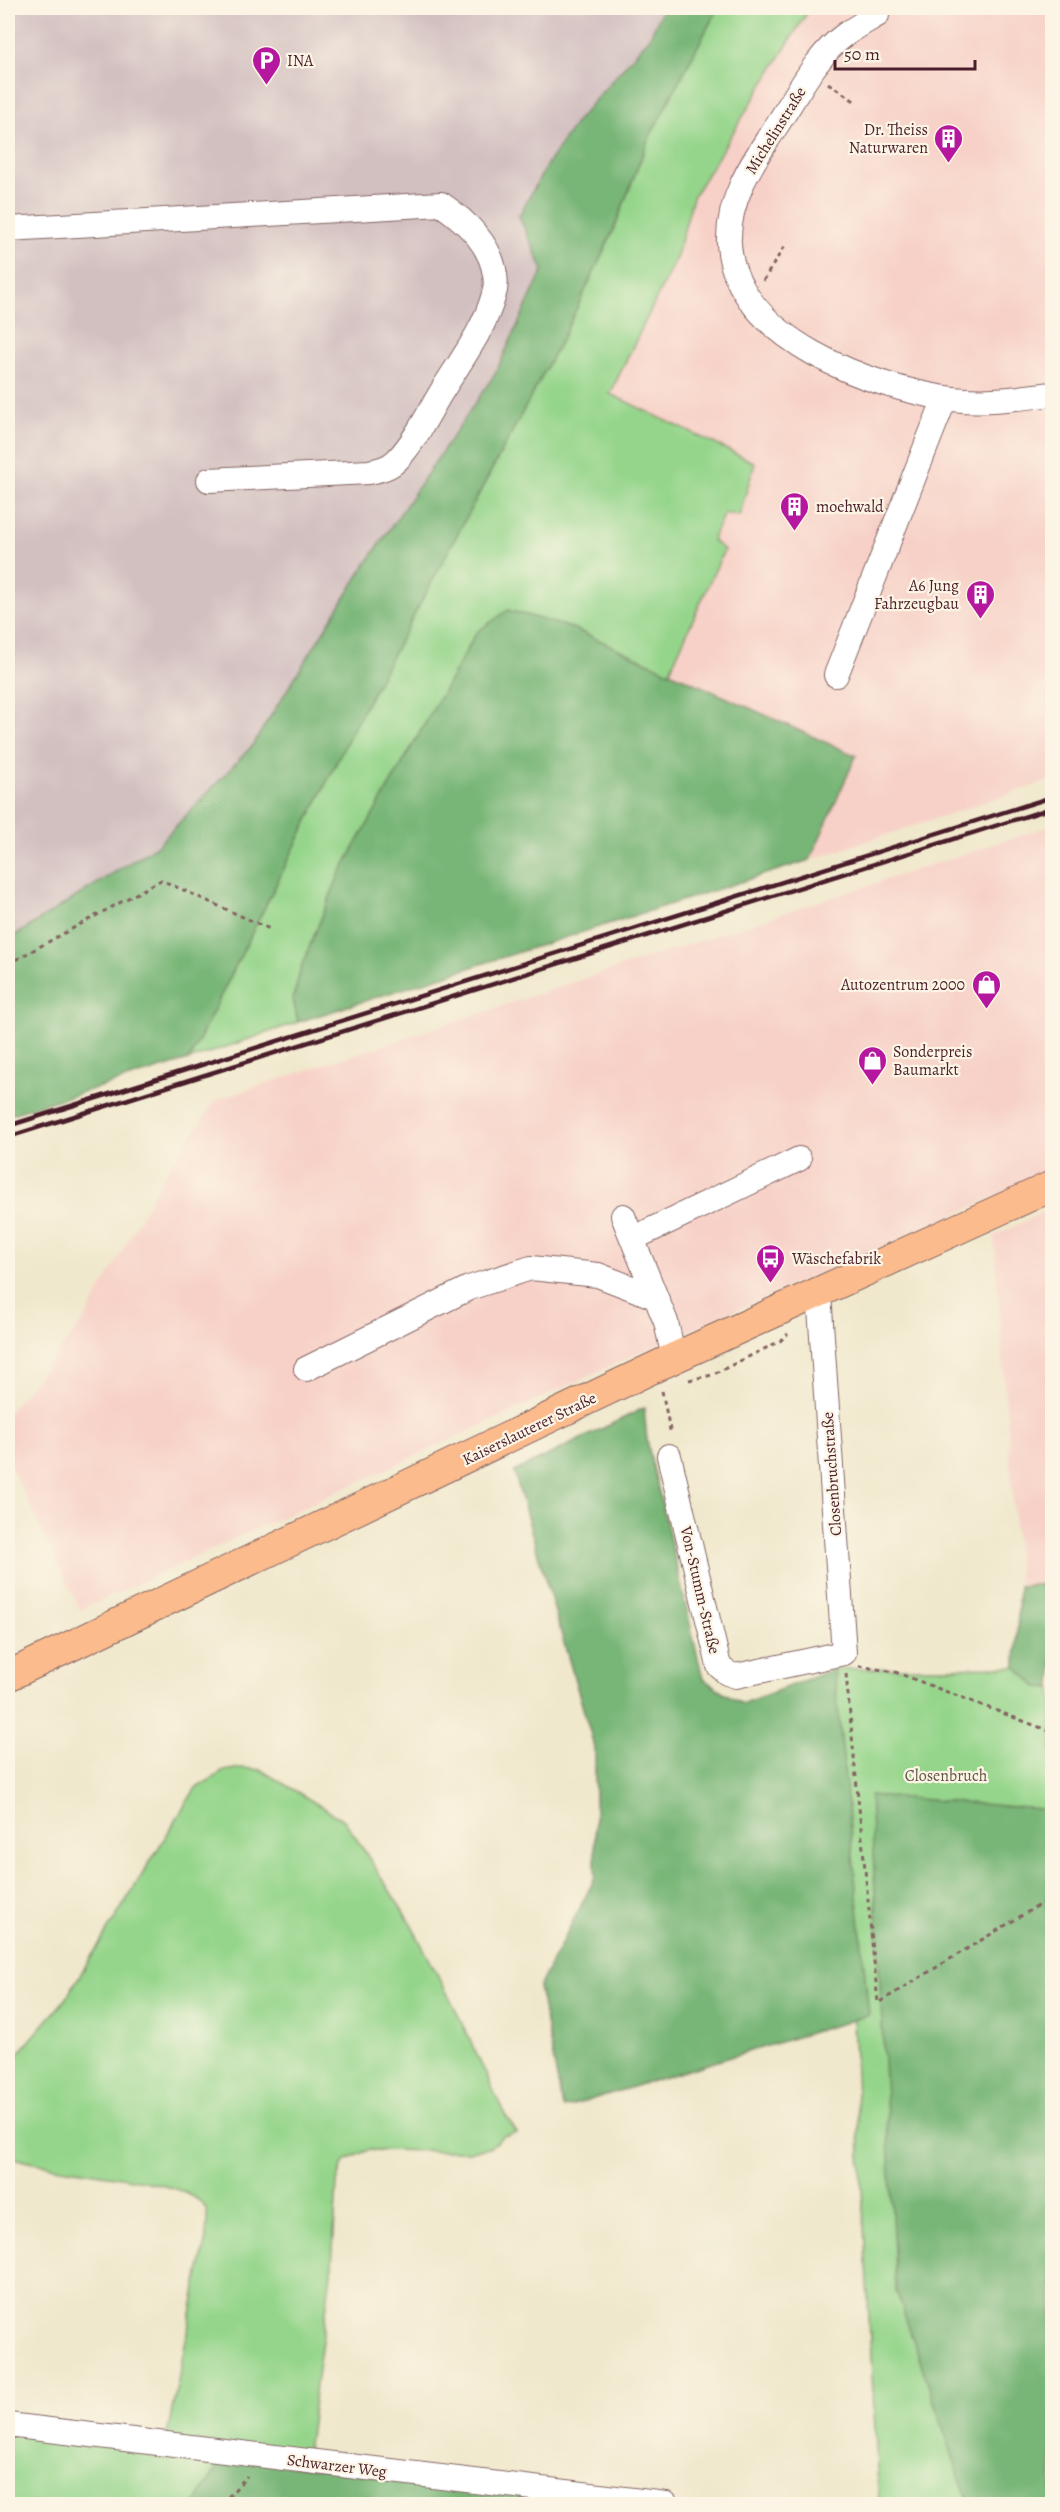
<svg xmlns="http://www.w3.org/2000/svg" width="1060" height="2512" font-family="Alegreya,serif">
	<style>
		.built { fill: #f7d1c8 }
		.industrial { fill: #d2bfc0 }
		.green { fill: #95d58b; stroke: #707a5b; stroke-width: 1.5 }
		.forest { fill: #78b677; stroke: #616a51; stroke-width: 1.5 }
		.lines { fill: none; stroke-linecap: round; stroke-linejoin: round }
		.minor-casing { stroke: #846563; stroke-width: 26 }
		.major-casing { stroke: #846563; stroke-width: 32 }
		.path { stroke: #846563; stroke-width: 3; stroke-dasharray: 4.5 4.5; stroke-linecap: butt }
		.minor { stroke: #fff; stroke-width: 24 }
		.major { stroke: #fbbb8d; stroke-width: 30 }
		.rail { stroke: #4a1f2b; stroke-width: 4.5 }
		.labels { text-anchor: middle; stroke-width: 4.5; stroke-linejoin: round; paint-order: stroke }
		.poi-label { font-size: 16px; fill: #4a1f2b; stroke: #fcf5e5; text-anchor: start }
		.street-label { font-size: 16px; fill: #4a1f2b; stroke: #fcf5e5 }
		.park-label { font-size: 16px; fill: #605648; stroke: #fcf5e5 }
	</style>
	<rect width="100%" height="100%" fill="#fcf5e5"/>
	<filter id="ink" filterUnits="userSpaceOnUse"><feTurbulence type="fractalNoise" baseFrequency=".0167" numOctaves="2"/><feDisplacementMap in="SourceGraphic" scale="12" xChannelSelector="R" yChannelSelector="G"/><feConvolveMatrix kernelMatrix="1 2 1 2 8 2 1 2 1" color-interpolation-filters="sRGB"/></filter>
	<filter id="wash" filterUnits="userSpaceOnUse"><feTurbulence type="fractalNoise" baseFrequency=".008" numOctaves="4" result="noise"/><feDisplacementMap in="SourceGraphic" scale="24" xChannelSelector="R" yChannelSelector="G"/><feGaussianBlur stdDeviation="1.35" result="paint"/><feColorMatrix in="noise" values="0 0 0 0 0 0 0 0 0 0 0 0 0 0 0 0 0 1.4 0 .05"/><feComposite in="paint" operator="in"/></filter>
	<g filter="url(#wash)">
		<rect width="100%" height="100%" fill="#f0e8cc"/>
		<!-- built -->
		<path class="built" d="M810 8H1052V780L810 860 856 756 669 673 724 550 712 540 724 513 739 516 610 394 677 256 693 197Z
			M1052 825V1172L639 1353 80 1610 8 1460V1413L84 1320 164 1175 216 1100Z
			M1052 1208V1584L1019 1586 994 1236Z"/>
		<!-- industrial -->
		<path class="industrial" d="M8 8H663L650 37 576 122 519 215 543 270 495 374 364 567 252 746 158 845 8 940Z"/>
		<!-- green -->
		<path class="green" d="M718 8H810L693 197 677 256 610 394 755 463 739 516 724 513 712 540 724 550 669 673 572 628 477 632 340 873 302 965 293 998 298 1022 189 1060 354 727 565 333 614 229 648 140Z
			M1052 1584V2504H879L834 1669 1016 1667 1019 1586Z
			M242 1768 261 1770 345 1821 408 1919 452 2002 505 2115 517 2133 503 2136 489 2148 468 2151 368 2150 344 2161 337 2182 332 2266 306 2459 166 2441 206 2238C206 2230 209 2217 206 2210 194 2174 44 2174 8 2155V2066L64 2001 195 1789 224 1771Z
			M8 2427 530 2504H8Z"/>
		<!-- forest -->
		<path class="forest" d="M663 8H718L648 140 614 229 565 333 354 727 189 1060 8 1115V940L158 845 252 746 364 567 495 374 543 270 519 216 548 163 576 122 650 37Z
			M508 610 572 628 856 756 810 860 298 1022 293 999 302 965 340 873 477 632Z
			M644 1408 647 1441 703 1679 742 1704 834 1669 869 2015 563 2108 539 1987 595 1878V1749L514 1472Z
			M1052 1584V1688L1037 1687 1016 1667 1019 1586Z
			M870 1795 1052 1810V2504H969L896 2290Z
			M223 2458 621 2504H195Z"/>
	</g>
	<g filter="url(#ink)">
		<g class="lines">
			<defs>
				<path id="minor" d="M877 15C867 21 856 27 846 34 815 56 796 97 775 128 752 163 727 200 729 244 735 339 874 389 953 399 986 403 1019 398 1052 394
					M8 229 441 204C466 221 491 244 495 275 496 281 496 288 494 294 485 329 459 363 440 394 427 416 415 441 397 460 389 468 379 470 369 472L209 480
					M836 675 945 398
					M623 1216 666 1322 674 1358
					M632 1239 799 1159
					M306 1369 469 1288 531 1268 598 1275 655 1297
					M669 1456 719 1666 727 1673 736 1676 844 1653 819 1294
					M8 2425 666 2504"/>
				<path id="major" d="M8 1676 674 1358 1052 1186"/>
			</defs>
			<!-- minor casing -->
			<use href="#minor" class="minor-casing"/>
			<!-- major casing -->
			<use href="#major" class="major-casing"/>
			<!-- path -->
			<path class="path" d="M828 83 856 102
				M763 281 786 244
				M8 964 161 880 272 930
				M689 1380 712 1375 780 1341 788 1334
				M662 1391 671 1435
				M859 1666 895 1672 1052 1732
				M846 1674 878 2003 1052 1897
				M222 2504 247 2476"/>
			<!-- minor -->
			<use href="#minor" class="minor"/>
			<!-- major -->
			<use href="#major" class="major"/>
			<!-- rail -->
			<path class="rail" d="M8 1126 1052 797
				M8 1137 1052 808"/>
		</g>
	</g>
	<!-- icons -->
	<defs>
		<symbol id="parking-pin" viewBox="-11 -11 22 30"><path d="M0 17L-7.5 6A9.5 9.5 0 1 1 7.5 6Z" fill="#b5179e" stroke="#fcf5e5"/><path d="M-3.5-5.5H1a3.5 3.5 0 0 1 0 7H-1V5.5H-3.5ZM-1-3.4V-.6H.8a1.4 1.4 0 0 0 0-2.8Z" fill="#fff"/></symbol>
		<symbol id="building-pin" viewBox="-11 -11 22 30"><path d="M0 17L-7.5 6A9.5 9.5 0 1 1 7.5 6Z" fill="#b5179e" stroke="#fcf5e5"/><path d="M-4-6H4V6H1V3H-1V6H-4ZM-2.5-4.3h1.7v1.8h-1.7ZM.8-4.3h1.7v1.8H.8ZM-2.5-1h1.7V.8h-1.7ZM.8-1h1.7V.8H.8Z" fill="#fff"/></symbol>
		<symbol id="shop-pin" viewBox="-11 -11 22 30"><path d="M0 17L-7.5 6A9.5 9.5 0 1 1 7.5 6Z" fill="#b5179e" stroke="#fcf5e5"/><path d="M-5-2.5h2.3a2.7 3.5 0 0 1 5.4 0H5L5.5 6h-11ZM-1.5-2.5h3a1.5 2.3 0 0 0-3 0Z" fill="#fff"/></symbol>
		<symbol id="bus-pin" viewBox="-11 -11 22 30"><path d="M0 17L-7.5 6A9.5 9.5 0 1 1 7.5 6Z" fill="#b5179e" stroke="#fcf5e5"/><path d="M-5-6H5V4H4V6H2V4H-2V6H-4V4H-5ZM-3.5-4V0h7V-4ZM-3.5 1.2v1.5H-2V1.2ZM2 1.2v1.5H3.5V1.2Z" fill="#fff"/></symbol>
	</defs>
	<g fill-rule="evenodd">
		<use href="#parking-pin" x="250" y="44" width="33" height="45"/>
		<use href="#building-pin" x="932" y="122" width="33" height="45"/>
		<use href="#building-pin" x="778" y="490" width="33" height="45"/>
		<use href="#building-pin" x="964" y="578" width="33" height="45"/>
		<use href="#shop-pin" x="970" y="968" width="33" height="45"/>
		<use href="#shop-pin" x="856" y="1044" width="33" height="45"/>
		<use href="#bus-pin" x="754" y="1242" width="33" height="45"/>
	</g>
	<g class="labels">
		<!-- poi labels -->
		<g class="poi-label">
			<text x="287" y="66">INA</text>
			<text x="928" y="135" text-anchor="end">Dr. Theiss<tspan x="928" dy="18">Naturwaren</tspan></text>
			<text x="816" y="512">moehwald</text>
			<text x="959" y="591" text-anchor="end">A6 Jung<tspan x="959" dy="18">Fahrzeugbau</tspan></text>
			<text x="965" y="990" text-anchor="end">Autozentrum 2000</text>
			<text x="893" y="1057">Sonderpreis<tspan x="893" dy="18">Baumarkt</tspan></text>
			<text x="792" y="1264">Wäschefabrik</text>
		</g>
		<!-- street labels -->
		<g class="street-label">
			<text transform="translate(775 130) rotate(-58)" y="6">Michelinstraße</text>
			<text transform="translate(529 1428) rotate(-26)" y="6">Kaiserslauterer Straße</text>
			<text transform="translate(831 1474) rotate(-94)" y="6">Closenbruchstraße</text>
			<text transform="translate(701 1590) rotate(77)" y="6">Von-Stumm-Straße</text>
			<text transform="translate(337 2465) rotate(7)" y="6">Schwarzer Weg</text>
		</g>
		<!-- park labels -->
		<g class="park-label">
			<text x="946" y="1781">Closenbruch</text>
		</g>
	</g>
	<!-- margin -->
	<rect width="1060" height="2512" fill="none" stroke="#fcf5e5" stroke-width="30"/>
	<!-- scale -->
	<path d="M835 60v9h140v-9" fill="none" stroke="#4a1f2b" stroke-width="3"/>
	<text x="844" y="60" font-size="18" fill="#4a1f2b" stroke="#fcf5e5" stroke-width="4.5" paint-order="stroke">50 m</text>
</svg>
